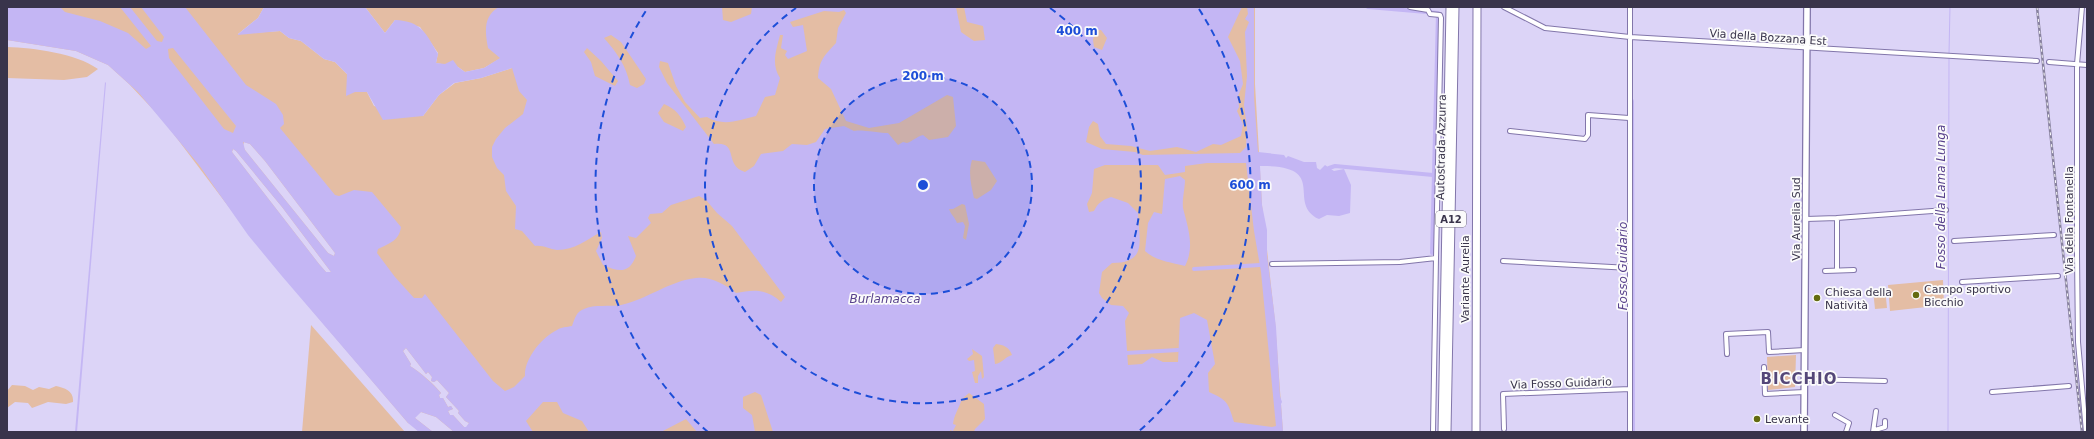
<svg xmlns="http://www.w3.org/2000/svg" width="2094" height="439" font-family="'DejaVu Sans',sans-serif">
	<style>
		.green { fill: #e4bda4; fill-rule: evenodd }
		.water { fill: #c4b6f4; fill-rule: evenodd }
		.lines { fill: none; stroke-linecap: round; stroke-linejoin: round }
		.stream { stroke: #c4b6f4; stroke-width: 1 }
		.canal { stroke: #c4b6f4; stroke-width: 4 }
		.street-casing { stroke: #8276aa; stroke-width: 6 }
		.secondary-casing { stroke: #8276aa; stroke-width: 8 }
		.highway-casing { stroke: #8276aa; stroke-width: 9 }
		.street { stroke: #fff; stroke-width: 4 }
		.secondary { stroke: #fff; stroke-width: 5.5 }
		.highway { stroke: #fff; stroke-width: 7 }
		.rail-casing { stroke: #87819e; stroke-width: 2.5 }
		.rail { stroke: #fbfbfb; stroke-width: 1; stroke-dasharray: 3; stroke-linecap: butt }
		.ring { fill: none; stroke: #1d4ed8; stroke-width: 2; stroke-dasharray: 7 5 }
		.poi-dot { fill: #636b10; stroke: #fbfbfb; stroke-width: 1.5 }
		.labels { text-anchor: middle; stroke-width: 3.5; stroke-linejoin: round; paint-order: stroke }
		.shield { fill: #fbfbfb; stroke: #737080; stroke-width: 1 }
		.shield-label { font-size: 10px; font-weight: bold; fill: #39344b }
		.street-label { font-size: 11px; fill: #39344b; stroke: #fbfbfb }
		.poi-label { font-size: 11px; fill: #39344b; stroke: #fbfbfb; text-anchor: start }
		.water-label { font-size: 12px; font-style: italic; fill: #58428c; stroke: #fbfbfb }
		.district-label { font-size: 15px; font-weight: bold; letter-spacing: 1px; fill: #544778; stroke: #fbfbfb }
		.centre { fill: #1d4ed8; stroke: #fbfbfb; stroke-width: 2 }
		.ring-label { font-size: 12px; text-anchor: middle; font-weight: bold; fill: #1d4ed8; stroke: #fbfbfb; stroke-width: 3.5; stroke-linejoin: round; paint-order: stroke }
	</style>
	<rect width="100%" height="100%" fill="#dcd4f7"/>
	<!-- green -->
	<path class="green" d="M7 7H264L258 18 238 34 280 31 289 38 301 41 324 59 335 62 347 74 355 92H367L374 106 423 116 439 95 455 83 481 78 512 68 501 58 484 68 465 72 458 67 436 63 438 53 420 27 395 20 385 33 365 7H1255V84L1262 205 1275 321 1283 432H454L436 417 421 412 415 416V418L433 432 408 423 305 302 225 202 163 120 129 84 108 65 76 51 7 40ZM244 142 250 144 265 161 335 253 334 256 328 253 245 150 243 146ZM233 149 236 151 282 207 331 272H326L319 264 232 152ZM406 348 426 374 428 372 432 377 431 381 434 382 437 380 449 393 446 397 459 411 458 413 465 421 469 423 467 427H464L453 415H450L448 411 453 409 451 406 448 407 443 398H440L439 395 441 393C434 384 420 372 410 366L411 364 403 351Z
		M7 47C34 48 75 53 98 69L87 77 64 80 7 78Z
		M1943 280 1944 305 1890 311 1888 285Z
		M1885 288 1887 308 1875 309 1873 290Z
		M311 325 405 432H302Z
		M1796 355 1795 387 1768 390 1767 357Z
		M12 385 25 386 33 390 39 387 49 389 56 386C65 388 74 391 73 402L66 404 48 402 32 408 28 403 15 402 7 408V391Z"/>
	<!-- water -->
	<path class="water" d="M7 7H60L65 12 100 21 128 33 146 49 151 46 120 7H130L157 41 162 42 164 37 141 7H185L246 85 276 104 283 115 284 124 280 128 335 195 339 196 354 190 372 192 401 227C399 241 390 243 378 249L377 253 395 277 414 298H422L425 294 493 381 505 391 514 387 525 376C524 359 542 337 557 330 561 327 567 327 572 326 575 318 576 312 584 309 594 304 610 307 621 305 648 299 669 281 696 278 710 276 725 284 736 293 754 289 767 289 781 302L785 297 732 226 717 213 706 200 699 196 671 205 662 213 650 214 648 218 651 223 636 238 628 236 636 256C629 274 619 272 603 265L596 251 602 238 601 232C586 240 575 250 557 250 549 249 543 245 535 246L522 231 515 229 516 206 506 191 504 175 497 168 492 157V147L496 139 505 128 523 114 527 100 519 91 512 68 481 78 454 83 439 95 423 116 383 120 367 92H355L346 96 347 74 335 62 324 59 301 41 289 38 280 31 237 35 258 18 264 7H365L385 33 395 20C421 21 426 33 438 54L436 63 445 64 453 60 458 67 465 72 484 68 500 58 488 48C485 32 483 16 499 7H722L723 20 731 22 751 14 752 7H956L961 32 974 41 985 40 983 26 967 22 964 7H1242L1228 37 1240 61 1243 84 1238 96 1239 107 1237 111 1243 124 1241 136 1221 145 1213 144 1196 152 1177 147 1150 151 1131 146 1106 144 1100 136 1098 124 1093 121 1089 127 1086 142 1102 149 1135 152 1143 155 1240 153 1246 147 1247 128 1244 105 1247 76 1245 32 1249 22 1245 19 1248 14 1247 7H1254V97L1258 152 1284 155 1286 158 1288 156 1304 162H1316L1317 168 1320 170 1325 165 1334 171 1344 169 1351 185 1350 213 1339 216 1327 215 1319 219C1285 203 1331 165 1260 166L1262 205 1267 230V255L1276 327 1280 396 1282 402 1281 404 1283 432H974L975 429 985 419 984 404 969 393 962 399C959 408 954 415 953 424L956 425 953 431 950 430V432H773L761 395 755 392 743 397V408L752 415 755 432H697L686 419 661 432H589L582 421 563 413 557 402H543L526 421 533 432H454L436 417 421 412 415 418 433 432H419L408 423 281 275 248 235 199 165 138 92 108 65 76 51 7 40ZM844 10 846 13 838 28 836 43C824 56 819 60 818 78L831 89 846 121 869 128 899 123 947 95 953 97 956 126 948 137 929 140 923 135C916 137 913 141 907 143L903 142 898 145 888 133C880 133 859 129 854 131L844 126 825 129 816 142 807 145 792 144 783 151 761 154 754 166 745 172C723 165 740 141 714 144L667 83 659 67 660 61 668 63 676 86 685 102 700 118 707 117C724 127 739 120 756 116L765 97 775 95 780 78C771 64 776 51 780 35H783L781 48 787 51 785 55 788 59 807 51 803 25 793 27 790 22 824 11 839 12ZM1095 30H1101L1107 38 1102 50 1094 47 1093 40ZM611 35 621 42 646 79 644 84 637 88 630 85C626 65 617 53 604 38ZM173 48 236 126 233 133 224 129 169 58 168 49ZM587 48 601 61 618 81 615 86 595 76 591 62 584 52ZM664 104C676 109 681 116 686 127L683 131 664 122 658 113ZM243 142 250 144 265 161 335 253 334 256 328 253 245 150ZM233 149 236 151 282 207 331 272H326L319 264 232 152ZM972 160 985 162 997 181 991 190 977 199 974 198C971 184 968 173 972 160ZM1246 163 1254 231 1261 272 1275 416 1276 426 1272 427 1234 422C1228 402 1227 400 1209 392L1208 373 1215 364 1207 320 1194 313 1180 318 1178 362H1163L1152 357 1142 364 1128 365 1125 321 1129 313 1123 306 1111 305 1102 298 1099 293 1102 272 1112 263C1148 263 1139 240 1138 213L1128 203 1111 197C1102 200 1098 203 1094 211L1089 212 1087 204 1092 193 1094 169 1105 165H1158L1165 175 1185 172V166L1207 163ZM962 204 965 205 969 224 966 240 963 238 965 226 963 222 957 223C955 217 951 215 949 209H953ZM996 344C1004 345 1009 347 1012 355 1005 357 1002 363 995 364L993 348ZM406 348 426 374 428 372 432 377 431 381 434 382 437 380 449 393 446 397 459 411 458 413 465 421 469 423 466 427H464L453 415H450L448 411 453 409 451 406 448 407 443 398H440L439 395 441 393C433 384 420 372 410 366L411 364 403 351ZM972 349 982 356 984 377 982 379 981 371 978 376V383H975L972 372 975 371 974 360 969 361 967 359 973 354Z
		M105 82 106 83 77 432H75Z
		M1180 176 1185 180C1185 188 1182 200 1183 208 1188 228 1195 247 1185 266 1170 262 1156 261 1145 251L1148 223 1154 212 1162 214 1165 179Z"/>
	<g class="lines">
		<!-- stream -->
		<path class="stream" d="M1949 54 1950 7
			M1948 432 1949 58"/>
		<!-- canal -->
		<path class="canal" d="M1368 7 1438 13 1432 253
			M1632 101 1633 432
			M1329 168 1335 166 1433 175
			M1194 269 1260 265
			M1126 353 1178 350"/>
		<defs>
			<path id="street" d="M1410 7 1428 10 1430 14 1440 15 1441 18 1436 258
				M1504 7 1545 28 1630 37 2037 61
				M1630 7V432
				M2082 7 2077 64V256L2078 342 2086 432
				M2049 62 2087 65
				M1510 131 1585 139 1588 135V115L1629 118
				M1837 218 1946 210
				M1806 219 1837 218V270
				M1954 241 2054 235
				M1503 261 1630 268
				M1272 264 1400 262 1436 258 1433 432
				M1825 271 1854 270
				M1962 282 2058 276
				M1727 354 1726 334 1768 332 1769 352 1805 350
				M1764 367 1765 394 1805 392
				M1805 379 1885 381
				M1992 392 2069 386
				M1835 415 1849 423 1846 432
				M1504 429 1503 394 1630 389
				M1875 430 1885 427V421
				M1873 432 1876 411"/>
			<path id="secondary" d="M1804 432 1807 7"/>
			<path id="highway" d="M1442 432 1450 7
				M1447 432 1455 7
				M1476 432 1477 7"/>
		</defs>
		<!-- street casing -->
		<use href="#street" class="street-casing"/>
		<!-- secondary casing -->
		<use href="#secondary" class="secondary-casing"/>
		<!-- highway casing -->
		<use href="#highway" class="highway-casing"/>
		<!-- street -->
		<use href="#street" class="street"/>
		<!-- secondary -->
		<use href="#secondary" class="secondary"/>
		<!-- highway -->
		<use href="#highway" class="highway"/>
		<defs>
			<path id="rail" d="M2037 7 2082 432"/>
		</defs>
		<!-- rail casing -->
		<use href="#rail" class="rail-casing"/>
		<!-- rail -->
		<use href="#rail" class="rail"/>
	</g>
	<!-- distance rings -->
	<circle cx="923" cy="185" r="109" fill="#1d4ed8" fill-opacity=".12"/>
	<g class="ring">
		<circle cx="923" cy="185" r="109"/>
		<path d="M1050 8A218 218 0 1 1 796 8"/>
		<path d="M708 432A327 327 0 0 1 647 9M1199 9A327 327 0 0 1 1138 432"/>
	</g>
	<!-- markers -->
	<g class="poi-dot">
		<circle cx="1916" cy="295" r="4"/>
		<circle cx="1817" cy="298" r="4"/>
		<circle cx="1757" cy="419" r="4"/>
	</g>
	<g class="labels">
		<!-- shield labels -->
		<rect class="shield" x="1436" y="211" width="30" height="16" rx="3"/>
		<g class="shield-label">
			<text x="1451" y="223">A12</text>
		</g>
		<!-- street labels -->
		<g class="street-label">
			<text transform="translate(1768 37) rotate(4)" y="4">Via della Bozzana Est</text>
			<text transform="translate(1441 147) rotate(-89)" y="4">Autostrada Azzurra</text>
			<text transform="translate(1796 219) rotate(-90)" y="4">Via Aurelia Sud</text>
			<text transform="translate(2069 220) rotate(-90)" y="4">Via della Fontanella</text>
			<text transform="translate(1465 279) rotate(-90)" y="4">Variante Aurelia</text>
			<text transform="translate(1561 383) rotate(-2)" y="4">Via Fosso Guidario</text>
		</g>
		<!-- poi labels -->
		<g class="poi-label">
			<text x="1924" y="293">Campo sportivo<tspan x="1924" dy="13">Bicchio</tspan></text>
			<text x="1825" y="296">Chiesa della<tspan x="1825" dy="13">Natività</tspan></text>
			<text x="1765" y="423">Levante</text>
		</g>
		<!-- water labels -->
		<g class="water-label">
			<text transform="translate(1941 197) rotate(-90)" y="4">Fosso della Lama Lunga</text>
			<text transform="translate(1623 266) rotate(-90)" y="4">Fosso Guidario</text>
			<text x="885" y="303">Burlamacca</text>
		</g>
		<!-- district labels -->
		<g class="district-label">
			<text x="1799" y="384">BICCHIO</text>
		</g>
	</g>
	<circle cx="923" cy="185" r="6" class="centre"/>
	<g class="ring-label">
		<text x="1077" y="35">400 m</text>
		<text x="923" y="80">200 m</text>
		<text x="1250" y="189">600 m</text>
	</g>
	<!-- border -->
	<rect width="2094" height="439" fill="none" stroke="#39344b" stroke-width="16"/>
</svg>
